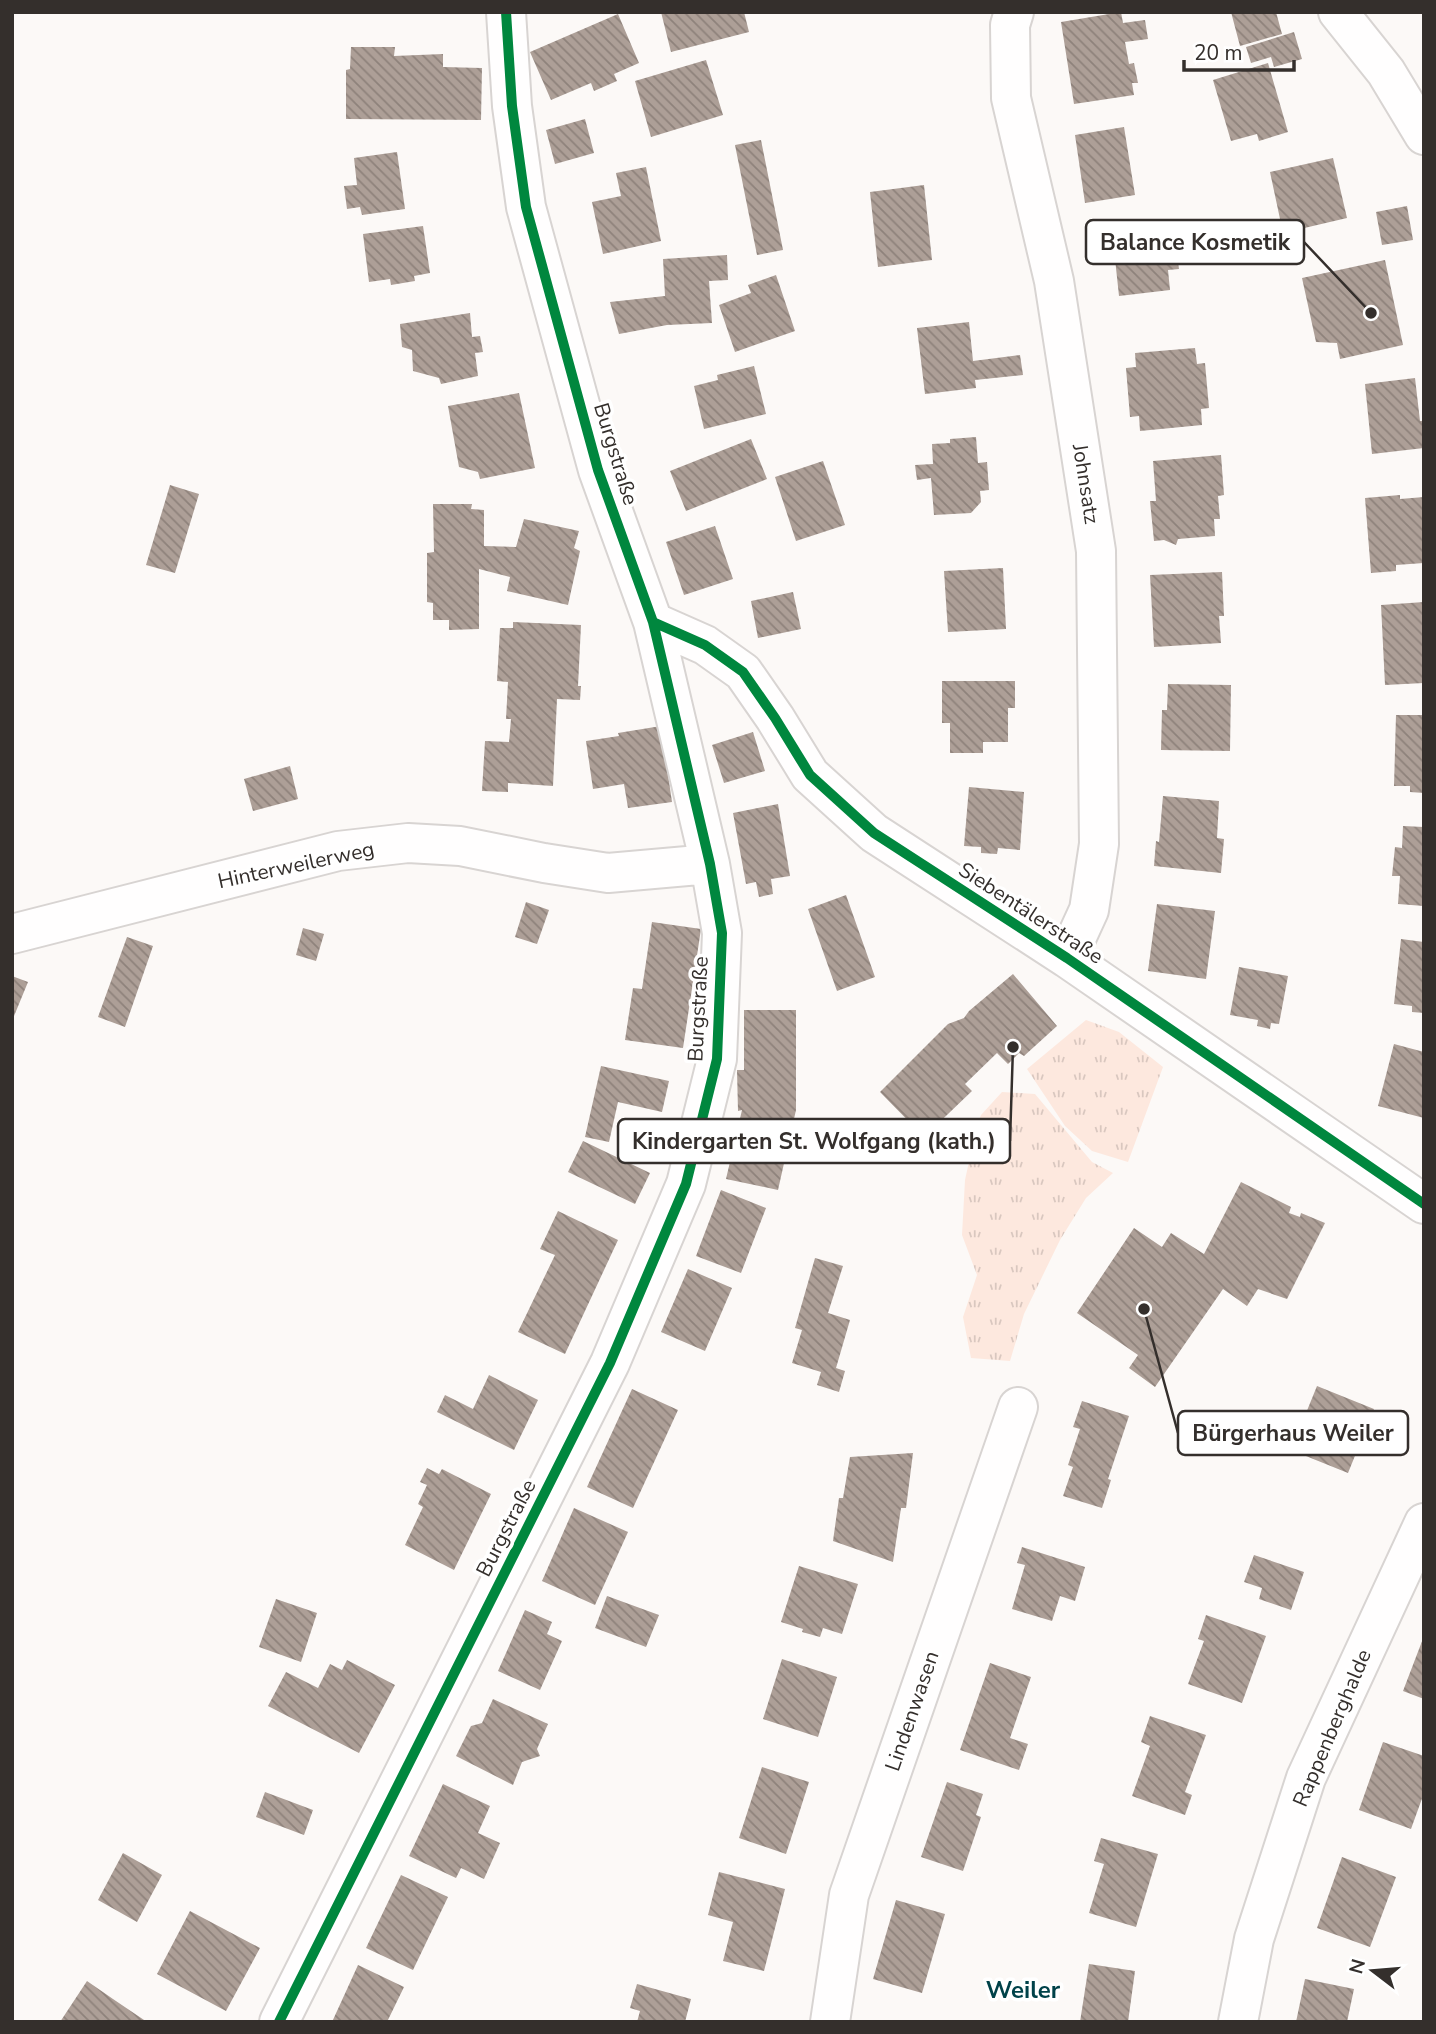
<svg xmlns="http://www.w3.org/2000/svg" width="1436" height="2034" font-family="'Nunito Sans',sans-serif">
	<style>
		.park { fill: url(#park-tufts) }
		.building { fill: url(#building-back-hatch) }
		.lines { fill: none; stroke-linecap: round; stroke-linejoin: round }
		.minor-casing { stroke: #d8d4d2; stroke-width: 42 }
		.minor { stroke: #fffefe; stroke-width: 38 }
		.cycleway-casing { stroke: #fff; stroke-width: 15 }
		.cycleway { stroke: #00873e; stroke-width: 10 }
		.labels { text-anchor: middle; stroke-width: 7; stroke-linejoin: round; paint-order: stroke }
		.street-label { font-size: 21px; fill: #342f2c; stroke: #fff }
		.quarter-label { font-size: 24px; font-weight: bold; fill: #004249; stroke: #fff }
		.leader { fill: none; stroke: #342f2c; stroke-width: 2.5 }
		.callout-dot { fill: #342f2c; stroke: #fff; stroke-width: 2.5 }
		.callout { fill: #fff; stroke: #342f2c; stroke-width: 2.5 }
		.callout-label { font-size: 23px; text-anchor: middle; font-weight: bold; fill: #342f2c }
	</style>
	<defs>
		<pattern id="park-tufts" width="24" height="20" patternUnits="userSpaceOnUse" patternTransform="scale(1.75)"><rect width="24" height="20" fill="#fde8de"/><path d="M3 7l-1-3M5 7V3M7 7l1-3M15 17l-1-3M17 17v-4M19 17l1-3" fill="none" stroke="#d9c7bf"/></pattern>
		<pattern id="building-back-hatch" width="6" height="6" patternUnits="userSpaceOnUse" patternTransform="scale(1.75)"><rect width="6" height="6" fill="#ad9f97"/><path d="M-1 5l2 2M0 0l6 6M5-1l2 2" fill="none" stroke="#8e827b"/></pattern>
	</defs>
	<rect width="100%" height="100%" fill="#fcf9f7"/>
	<!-- park -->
	<path class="park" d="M1086 1020 1119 1032 1163 1067 1128 1162 1092 1151 1065 1126 1027 1069Z
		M1002 1092 1035 1094 1092 1162 1113 1173 1086 1198 1060 1240 1024 1314 1010 1361 971 1358 963 1317 977 1275 962 1235 965 1180 977 1125 981 1115Z"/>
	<!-- building -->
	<path class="building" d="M661 12H744L749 32 671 52Z
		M1121 12 1123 23 1145 20 1148 39 1125 42 1129 64 1134 63 1138 83H1132L1134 95 1074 104 1061 22Z
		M1231 12H1276L1282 34 1240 46Z
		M618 14 639 63 614 74 617 81 594 91 591 83 551 100 530 52Z
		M1294 32 1302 59 1274 67 1271 57 1251 63 1246 47Z
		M351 47H395L394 56 443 54V67L482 68 481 120 346 119V70L350 69Z
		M706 60 723 115 651 137 635 81Z
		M1268 63 1288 132 1259 141 1257 134 1231 141 1213 80Z
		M585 119 594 153 555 164 546 130Z
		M1124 127 1135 195 1085 203 1075 135Z
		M761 140 783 250 757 255 735 145Z
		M397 152 405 209 362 215 360 207 347 209 344 186 357 185 354 158Z
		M1333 158 1347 218 1283 233 1270 172Z
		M646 167 661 241 603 254 592 202 621 196 616 173Z
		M924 185 932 260 878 267 870 192Z
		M1407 206 1413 240 1382 245 1376 212Z
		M423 226 430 273 414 276 415 281 391 285 390 279 369 282 363 234Z
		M1174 234 1179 269 1168 270 1170 290 1119 296 1113 240Z
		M727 255 728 280 709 281 712 323 667 325 619 334 610 302 665 296 663 259Z
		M1385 260 1403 345 1340 359 1337 343 1316 342 1302 278Z
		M776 275 795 331 735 352 719 305 751 293 748 285Z
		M470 313 472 337 480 336 483 352 475 353 478 376 441 384 439 378 413 371 412 350 402 347 400 324Z
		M969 322 973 361 1020 355 1023 375 975 380 976 388 925 394 917 328Z
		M1195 348 1197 364 1205 363 1209 408 1201 409 1202 425 1140 431 1139 416 1130 417 1126 368 1136 367 1135 353Z
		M754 366 766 414 704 429 694 386 718 380 717 375Z
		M1415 378 1420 421H1424V448L1372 454 1365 384Z
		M519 393 535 468 480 479 478 472 459 467 448 406Z
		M976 437 978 463 987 462 989 490 980 491 981 502 971 513 934 515 931 478 917 480 915 465 933 464 932 444 950 443V439Z
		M751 439 767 479 686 511 670 471Z
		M1221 455 1224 495 1218 496 1220 519H1214L1215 536 1178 539 1176 545 1164 540 1154 541 1150 501H1156L1153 461Z
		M823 461 845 525 796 541 775 477Z
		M170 485 199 494 175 573 146 565Z
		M1400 495V499L1424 497V563L1396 565V571L1371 573 1365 498Z
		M433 504H472L471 509 484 510V546L516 547 524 519 579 531 574 548 580 551 568 605 507 591 510 577 479 569V629L449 630V620H433V603L427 602V553L434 552Z
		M715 526 733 579 684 595 666 542Z
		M1003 568 1006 629 948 632 944 571Z
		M1222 572 1224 616H1219L1221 643 1154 647 1150 575Z
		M793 592 801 629 758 638 751 601Z
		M1424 602V683L1385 685 1381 605Z
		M513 622 581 625 578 686H581L580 700 557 699 553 786 508 783V792L482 791 485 741 509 742 511 719H506L508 682 497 681 500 628H513Z
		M942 681H1015V708H1008V742H983V753H950V723H942Z
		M1168 684 1231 685 1230 751 1161 750 1162 710H1167Z
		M1396 715H1424V793L1410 792V786H1394Z
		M661 726 672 802 628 808 624 784 593 789 586 741 619 736 618 733Z
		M753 732 765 771 724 783 712 745Z
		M290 766 298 799 253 811 244 779Z
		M969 787 1024 792 1020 850 998 848 997 854 981 853V847L964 846Z
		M1163 796 1219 801 1217 838 1224 839 1221 873 1154 866 1156 841 1159 842Z
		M778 804 790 876 771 879 773 894 759 897 756 882 746 884 733 813Z
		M1403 826 1424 827V906L1398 904 1400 876H1392L1395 847 1402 848Z
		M846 895 875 977 837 991 808 909Z
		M526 902 549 910 537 944 515 937Z
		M1157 904 1215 911 1206 979 1148 971Z
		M652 922 701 929 683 1048 625 1040 633 988 642 989Z
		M303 928 324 934 316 961 296 955Z
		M127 937 153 946 125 1027 98 1017Z
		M1401 939 1424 942V1013L1412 1012V1006L1394 1004Z
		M1239 967 1288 976 1279 1024 1271 1023 1270 1029 1257 1026 1258 1020 1230 1015Z
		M1013 974 1057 1026 1024 1056 1019 1053 1008 1064 997 1053 965 1084 972 1091 924 1137 880 1092 948 1024 964 1018 969 1011Z
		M12 976 28 982 12 1021Z
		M744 1010H796V1110L778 1190 726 1179 742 1110 738 1111 737 1070H744Z
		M1394 1044 1424 1052V1118L1378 1106Z
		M601 1066 669 1081 662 1112 618 1102 609 1142 585 1137Z
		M583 1141 650 1173 635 1204 568 1172Z
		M1241 1182 1291 1207 1289 1213 1300 1217 1301 1213 1325 1223 1287 1299 1258 1289 1247 1306 1223 1289 1155 1387 1129 1368 1138 1355 1077 1313 1134 1228 1162 1247 1171 1233 1204 1254Z
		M721 1190 766 1208 741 1273 696 1256Z
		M558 1211 618 1240 565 1354 518 1332 555 1255 540 1249Z
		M815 1258 843 1266 828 1313 850 1320 836 1368 845 1371 839 1392 817 1385 821 1372 792 1363 802 1330 795 1328Z
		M688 1269 732 1288 705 1351 661 1332Z
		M489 1375 538 1400 514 1450 437 1412 445 1395 473 1409Z
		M1317 1386 1374 1409 1348 1473 1291 1450Z
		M632 1389 678 1410 633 1508 587 1487Z
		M1082 1401 1129 1416 1108 1479 1111 1480 1102 1508 1063 1496 1073 1467 1068 1465 1080 1429 1073 1427Z
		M913 1453 906 1508H901L893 1562 833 1541 839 1498H843L850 1457Z
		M427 1468 439 1474 442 1469 491 1494 454 1570 405 1545 423 1507 418 1504 427 1485 420 1482Z
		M574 1508 628 1532 595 1605 542 1581Z
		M1022 1547 1085 1567 1075 1601 1060 1596 1052 1621 1012 1609 1025 1565 1017 1563Z
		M1254 1555 1304 1572 1291 1610 1259 1599 1262 1588 1244 1582Z
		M799 1566 858 1584 842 1634 823 1628 820 1637 802 1632 803 1629 781 1622Z
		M607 1596 659 1615 646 1647 595 1628Z
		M276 1599 317 1613 301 1662 259 1647Z
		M525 1610 552 1622 547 1634 562 1641 540 1690 498 1671Z
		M1206 1615 1266 1636 1242 1703 1188 1684 1204 1641 1198 1639Z
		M1424 1636V1699L1403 1691Z
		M782 1659 837 1677 818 1737 763 1719Z
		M347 1660 395 1685 359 1753 268 1706 286 1672 318 1688 330 1664 342 1670Z
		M990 1663 1031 1677 1010 1738 1028 1744 1019 1770 960 1750Z
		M493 1699 548 1724 537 1749 540 1756 522 1762 513 1785 456 1756 471 1726 482 1723Z
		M1150 1716 1206 1735 1185 1792 1192 1795 1185 1815 1132 1796 1150 1746 1141 1742Z
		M1383 1742 1424 1756V1793L1411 1829 1359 1810Z
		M762 1767 809 1782 786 1854 739 1838Z
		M947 1782 983 1794 976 1815 981 1817 963 1871 921 1857Z
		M443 1784 490 1806 478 1833 500 1843 484 1879 461 1868 456 1878 409 1856Z
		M265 1792 313 1810 304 1835 256 1817Z
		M1101 1838 1158 1854 1136 1927 1089 1913 1104 1864 1094 1861Z
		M123 1853 162 1875 137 1922 98 1900Z
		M1342 1857 1396 1877 1370 1947 1317 1928Z
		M719 1872 785 1889 764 1971 723 1961 733 1922 708 1915Z
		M401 1875 448 1897 413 1970 366 1948Z
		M896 1900 945 1914 922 1993 873 1979Z
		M190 1911 260 1948 226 2011 157 1974Z
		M1089 1964 1135 1971 1128 2022H1080Z
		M358 1965 404 1987 387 2022H332Z
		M1305 1979 1354 1989 1347 2022H1296Z
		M87 1981 113 1999 147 2022H60Z
		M637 1984 691 1999 685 2022H637L640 2011 630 2008Z"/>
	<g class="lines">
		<defs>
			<path id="minor" d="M1014 12 1010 25 1011 98 1054 281 1096 551 1099 844 1089 910 1067 958
				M1338 12 1386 72 1424 135
				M653 622 705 645 743 672 775 718 810 775 874 833 1067 958 1424 1204
				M12 934 338 851 408 843 460 846 544 863 608 873 710 864
				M279 2022 610 1363 686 1184 717 1059 722 933 710 864 653 622 598 470 526 207 512 106 506 12
				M830 2022 849 1895 1018 1407
				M1238 2022 1254 1939 1306 1778 1424 1523"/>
		</defs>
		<!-- minor casing -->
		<use href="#minor" class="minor-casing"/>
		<!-- minor -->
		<use href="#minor" class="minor"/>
		<defs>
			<path id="cycleway" d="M653 622 705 645 743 672 775 718 810 775 874 833 1067 958 1424 1204
				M279 2022 610 1363 686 1184 717 1059 722 933 710 864 653 622 598 470 526 207 512 106 506 12"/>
		</defs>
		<!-- cycleway casing -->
		<use href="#cycleway" class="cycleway-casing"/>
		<!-- cycleway -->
		<use href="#cycleway" class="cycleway"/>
	</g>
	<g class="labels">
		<!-- street labels -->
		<g class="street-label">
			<text transform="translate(616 454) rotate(73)" y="7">Burgstraße</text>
			<text transform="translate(1086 484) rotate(81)" y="7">Johnsatz</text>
			<text transform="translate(296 865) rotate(-12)" y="7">Hinterweilerweg</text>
			<text transform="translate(1031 913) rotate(33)" y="7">Siebentälerstraße</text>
			<text transform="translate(698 1009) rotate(-87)" y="7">Burgstraße</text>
			<text transform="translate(506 1528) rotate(-63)" y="7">Burgstraße</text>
			<text transform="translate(912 1711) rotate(-71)" y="7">Lindenwasen</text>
			<text transform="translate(1332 1728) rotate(-67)" y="7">Rappenberghalde</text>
		</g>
		<!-- quarter labels -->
		<g class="quarter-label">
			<text x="1023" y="1998">Weiler</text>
		</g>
	</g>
	<!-- callouts -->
	<path class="leader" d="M1371 313L1304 242M1013 1047L1010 1141M1144 1309L1178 1433"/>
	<g class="callout-dot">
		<circle cx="1371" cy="313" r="7"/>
		<circle cx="1013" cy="1047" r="7"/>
		<circle cx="1144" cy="1309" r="7"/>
	</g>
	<g class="callout">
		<rect x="1086" y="220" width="218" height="44" rx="7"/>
		<rect x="618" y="1119" width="392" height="44" rx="7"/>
		<rect x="1178" y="1411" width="230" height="44" rx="7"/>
	</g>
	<g class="callout-label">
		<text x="1195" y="250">Balance Kosmetik</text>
		<text x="814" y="1149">Kindergarten St. Wolfgang (kath.)</text>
		<text x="1293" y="1441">Bürgerhaus Weiler</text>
	</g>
	<!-- border -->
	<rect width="1436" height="2034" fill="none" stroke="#342f2c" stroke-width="28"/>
	<!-- north arrow -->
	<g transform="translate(1373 1971) rotate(286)" stroke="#ffffff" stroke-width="5" paint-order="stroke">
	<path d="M0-5L12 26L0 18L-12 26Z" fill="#342f2c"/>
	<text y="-10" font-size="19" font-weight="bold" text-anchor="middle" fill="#342f2c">N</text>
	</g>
	<!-- scale -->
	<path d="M1184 60v10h110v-10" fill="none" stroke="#342f2c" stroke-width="3.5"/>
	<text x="1194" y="60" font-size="21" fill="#342f2c" stroke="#ffffff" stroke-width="5" paint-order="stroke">20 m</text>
</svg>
